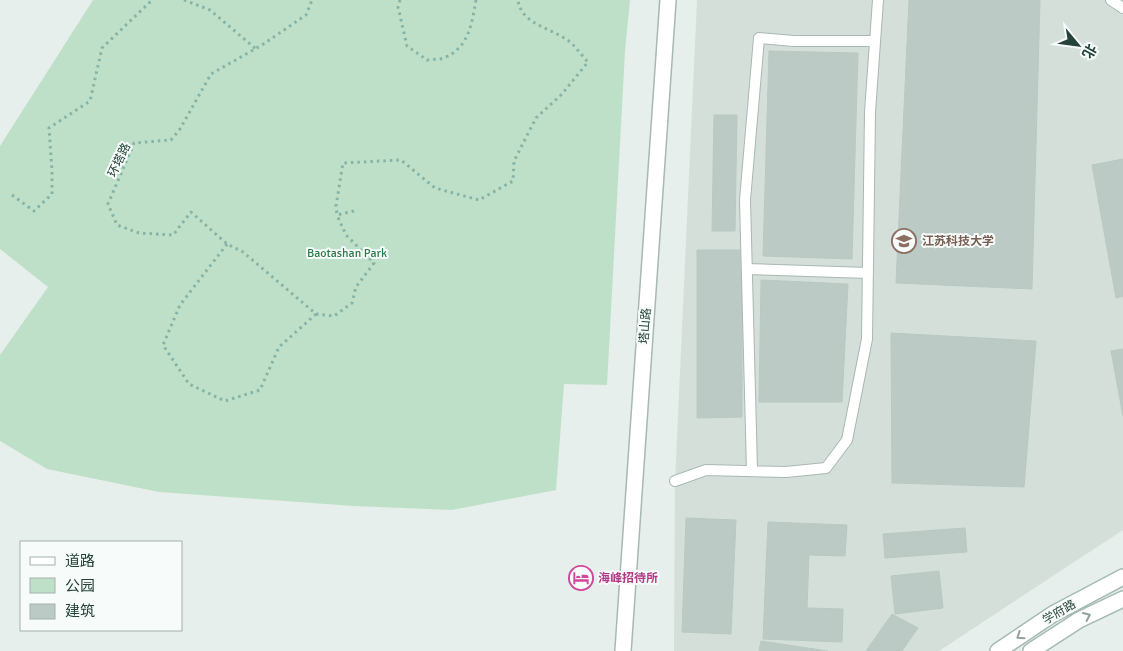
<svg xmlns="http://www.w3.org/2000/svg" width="1123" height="651" font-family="Signika,'Noto Sans SC',sans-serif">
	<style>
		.built { fill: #d4dfda }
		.green { fill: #bfe0c8 }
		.building { fill: #bbcac4; stroke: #b8c9c2 }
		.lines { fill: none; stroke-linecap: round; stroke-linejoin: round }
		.service-casing { stroke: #a8b8b2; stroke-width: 12 }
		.tertiary-casing { stroke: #a8b8b2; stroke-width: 18 }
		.secondary-casing { stroke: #a4bbb3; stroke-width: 18 }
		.path { stroke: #86b3a5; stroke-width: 3; stroke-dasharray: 2.5 4; stroke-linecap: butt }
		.service { stroke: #fff; stroke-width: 10 }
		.tertiary { stroke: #fff; stroke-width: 15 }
		.secondary { stroke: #fff; stroke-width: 15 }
		.oneway { stroke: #92a09c }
		.labels { text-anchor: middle; stroke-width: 4; stroke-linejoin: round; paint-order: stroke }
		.street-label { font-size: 12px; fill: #24423a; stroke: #f7fbf9 }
		.education-label { font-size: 12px; font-weight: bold; fill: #785e54; stroke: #f7fbf9; text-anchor: start }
		.park-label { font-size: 12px; fill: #2d7a4b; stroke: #f7fbf9 }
		.hotel-label { font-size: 12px; font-weight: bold; fill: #b23c85; stroke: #f7fbf9; text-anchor: start }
	</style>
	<rect width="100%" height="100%" fill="#e6efeb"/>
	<!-- built -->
	<path class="built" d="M697 0H1123V530L939 651H674L675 481Z"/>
	<!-- green -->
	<path class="green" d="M93 0H630L625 51 607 385 564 384 556 490 452 510 353 506 159 492 47 469 0 441V355L48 287 0 249V146Z"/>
	<!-- building -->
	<path class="building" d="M909 0H1040L1032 289 896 283Z
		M769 51 858 53 852 259 763 256Z
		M714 115H737L735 231H712Z
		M1123 159V296L1116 298 1092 165Z
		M697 250H742V417L697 418Z
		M761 280 848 284 842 402H759Z
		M891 333 1036 341 1024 487 892 483Z
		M1123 349V416L1111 351Z
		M686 518 736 520 731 634 682 632Z
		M768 522 847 525 845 556 809 555 807 608 843 609 842 642 763 639Z
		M965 528 967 552 885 558 883 534Z
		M939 571 943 608 895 614 891 576Z
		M892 614 918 628 902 651H866Z
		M761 641 828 651H759Z"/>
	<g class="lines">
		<defs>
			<path id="service" d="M1111 0 1123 8
				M747 269 868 273
				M752 470 745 200 759 38 794 41H875
				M675 481 706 470 786 472 826 468 847 440 867 339 870 112 878 0"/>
			<path id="tertiary" d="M623 651 668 0"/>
			<path id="secondary" d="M998 651 1053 614 1123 577
				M1031 651 1079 620 1123 599"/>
		</defs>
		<!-- service casing -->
		<use href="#service" class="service-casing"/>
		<!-- tertiary casing -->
		<use href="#tertiary" class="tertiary-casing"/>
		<!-- secondary casing -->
		<use href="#secondary" class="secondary-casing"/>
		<!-- path -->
		<path class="path" d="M184 0 210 10 256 49
			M400 0 398 7 407 46 427 60C433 59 441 60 446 57 469 47 472 22 476 0
			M12 195 34 211 52 194V171L49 128 90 101 102 48 152 0
			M354 211 337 215 336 206 343 163 401 160 435 188 479 200 513 181 514 161 536 118 562 94 588 62C582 56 577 48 570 42 553 28 521 25 518 0
			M227 244 180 305 163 345 189 384 225 401 260 390 279 347 316 314 243 252 227 244 191 212 173 235 139 233 117 225 108 204 134 143 171 140 180 129 211 74 262 45 306 15 312 0
			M316 314 334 316 352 303 356 287 374 263 346 235 337 215"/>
		<!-- service -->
		<use href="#service" class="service"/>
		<!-- tertiary -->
		<use href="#tertiary" class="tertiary"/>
		<!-- secondary -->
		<use href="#secondary" class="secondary"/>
	</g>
	<!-- one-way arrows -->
	<defs><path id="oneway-chevron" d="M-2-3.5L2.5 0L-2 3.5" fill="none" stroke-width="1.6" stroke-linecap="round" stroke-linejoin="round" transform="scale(1.25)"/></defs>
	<g class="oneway">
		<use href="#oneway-chevron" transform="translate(1087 616) rotate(-25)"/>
		<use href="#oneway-chevron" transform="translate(1020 636) rotate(146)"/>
	</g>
	<!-- icons -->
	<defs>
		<symbol id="university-ring" viewBox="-11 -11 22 22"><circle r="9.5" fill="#f7fbf9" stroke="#8d6e63" stroke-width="1.5"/><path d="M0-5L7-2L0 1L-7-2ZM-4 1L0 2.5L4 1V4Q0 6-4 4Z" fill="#8d6e63"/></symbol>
		<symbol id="hotel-ring" viewBox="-11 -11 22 22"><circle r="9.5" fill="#f7fbf9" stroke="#d1479c" stroke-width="1.5"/><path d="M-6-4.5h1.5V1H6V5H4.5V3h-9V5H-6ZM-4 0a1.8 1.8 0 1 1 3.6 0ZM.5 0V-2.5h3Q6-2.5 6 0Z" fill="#d1479c"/></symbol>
	</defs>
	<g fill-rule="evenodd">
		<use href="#university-ring" x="890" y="227" width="28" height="28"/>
		<use href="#hotel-ring" x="567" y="564" width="28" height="28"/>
	</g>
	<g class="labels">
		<!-- street labels -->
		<g class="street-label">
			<text transform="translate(119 160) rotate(-64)" y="4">环塔路</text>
			<text transform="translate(645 326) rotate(-86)" y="4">塔山路</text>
			<text transform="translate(1059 612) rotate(-30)" y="4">学府路</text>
		</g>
		<!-- education labels -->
		<g class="education-label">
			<text x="922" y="245">江苏科技大学</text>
		</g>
		<!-- park labels -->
		<g class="park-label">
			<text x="347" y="257">Baotashan Park</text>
		</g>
		<!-- hotel labels -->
		<g class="hotel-label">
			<text x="598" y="582">海峰招待所</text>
		</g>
	</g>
	<!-- legend -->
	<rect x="20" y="541" width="162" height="90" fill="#f7fbf9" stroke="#a3b1ad"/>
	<rect x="30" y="557" width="25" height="8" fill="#ffffff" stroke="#a3b1ad"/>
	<text x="65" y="566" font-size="15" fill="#24423a">道路</text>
	<rect x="30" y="578" width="25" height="15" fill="#bfe0c8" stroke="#a3b1ad"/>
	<text x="65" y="591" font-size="15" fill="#24423a">公园</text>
	<rect x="30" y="604" width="25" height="15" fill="#bbcac4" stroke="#a3b1ad"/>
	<text x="65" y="616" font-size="15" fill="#24423a">建筑</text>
	<!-- north arrow -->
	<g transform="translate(1078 45) rotate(119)" stroke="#f7fbf9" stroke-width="4" paint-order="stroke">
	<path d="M0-4L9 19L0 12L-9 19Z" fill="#24423a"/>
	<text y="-8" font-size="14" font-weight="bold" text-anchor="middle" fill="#24423a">北</text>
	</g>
</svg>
